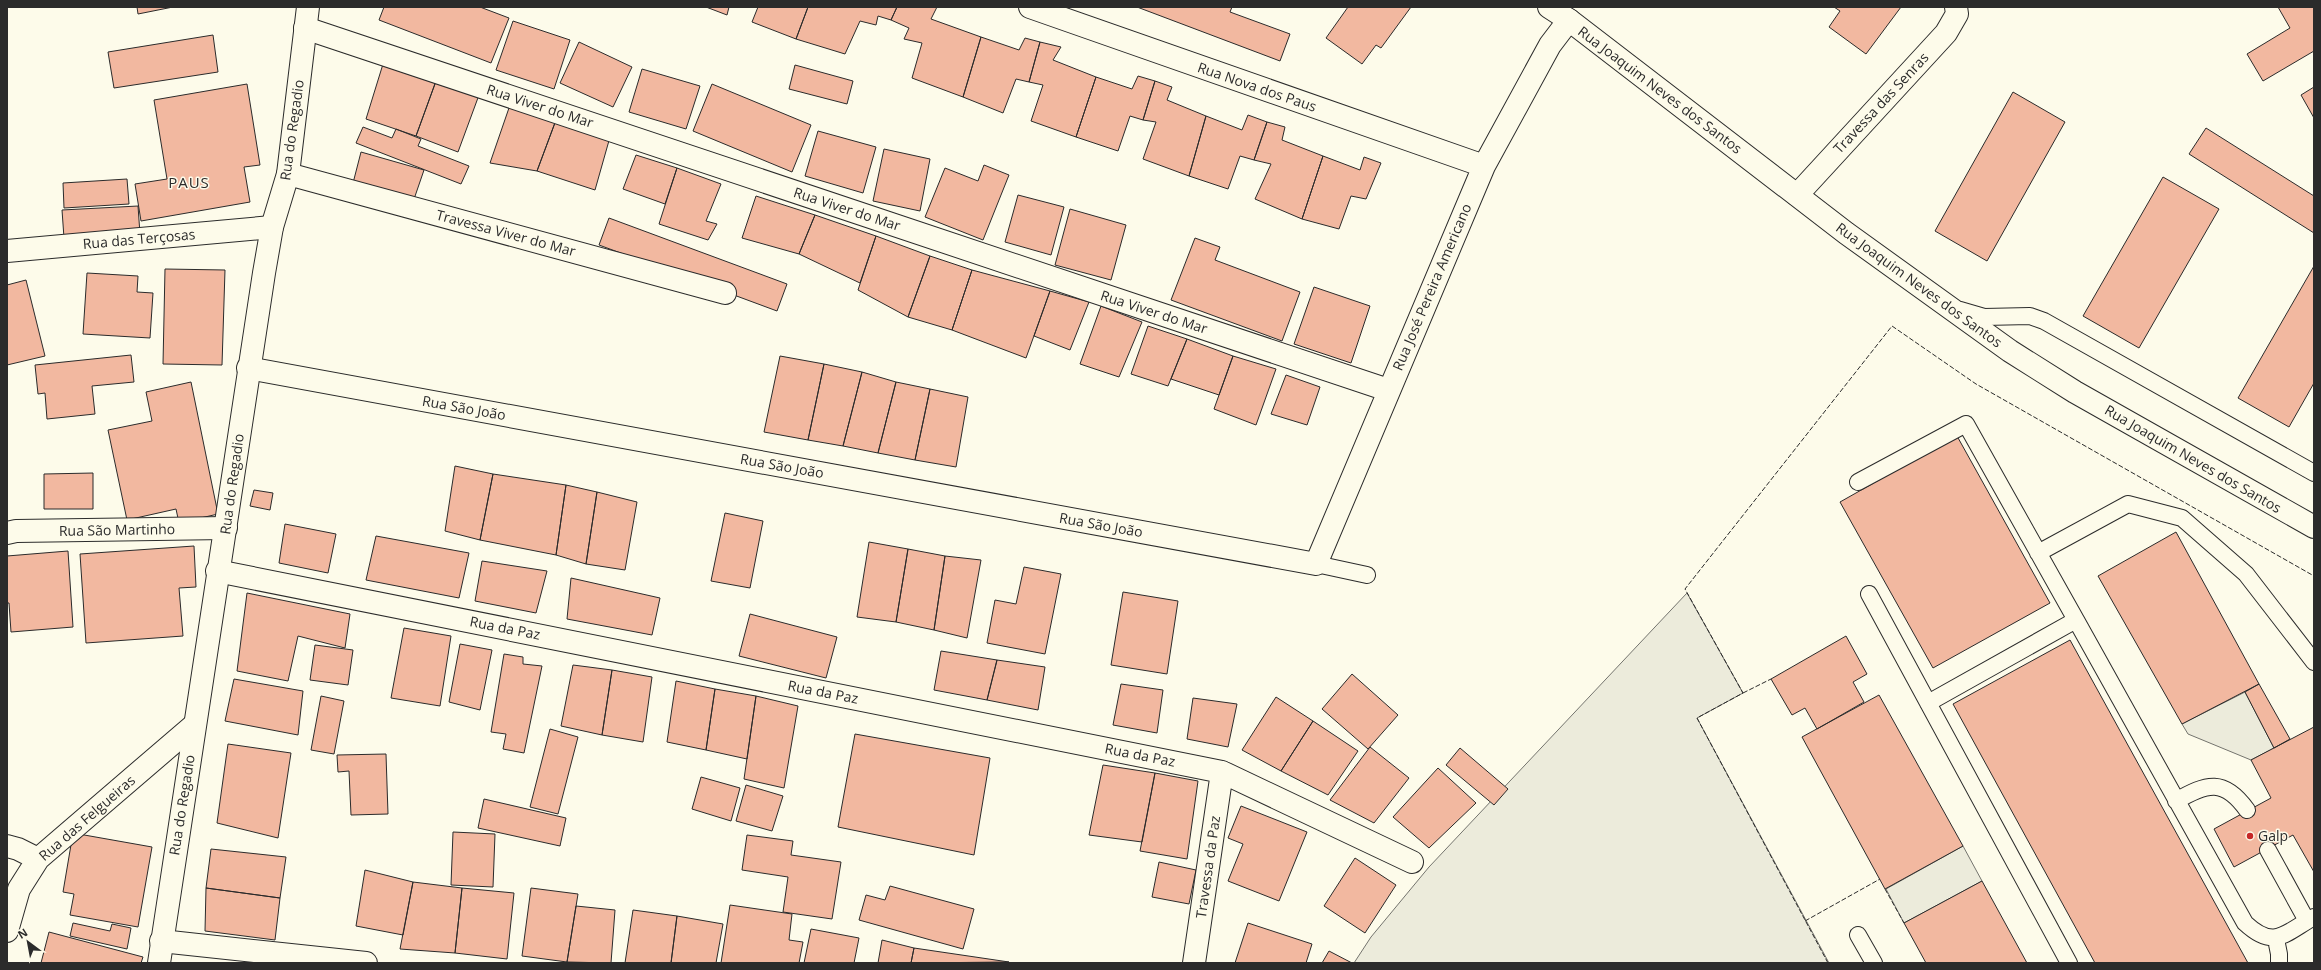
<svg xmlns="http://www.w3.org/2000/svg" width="2321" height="970" font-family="'Open Sans',sans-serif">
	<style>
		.green { fill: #ecebdb; stroke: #74746e }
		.building { fill: #f2b8a0; stroke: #2b2b2b }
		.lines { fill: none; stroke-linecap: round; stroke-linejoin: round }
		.service-casing { stroke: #2b2b2b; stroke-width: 18 }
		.minor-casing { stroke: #2b2b2b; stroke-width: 24 }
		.tertiary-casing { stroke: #2b2b2b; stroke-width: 24 }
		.service { stroke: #fdfbea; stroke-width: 16 }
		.minor { stroke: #fdfbea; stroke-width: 22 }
		.tertiary { stroke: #fdfbea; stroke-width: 22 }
		.fence { stroke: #2b2b2b; stroke-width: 1; stroke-dasharray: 5 2; stroke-linecap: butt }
		.poi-dot { fill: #c62828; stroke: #fdfbea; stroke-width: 1.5 }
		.labels { text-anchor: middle; stroke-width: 3; stroke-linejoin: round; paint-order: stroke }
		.street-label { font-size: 14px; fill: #2b2b2b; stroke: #fdfbea }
		.poi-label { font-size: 14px; fill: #2b2b2b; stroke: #fdfbea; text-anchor: start }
		.neighbourhood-label { font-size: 15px; letter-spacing: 1px; fill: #2b2b2b; stroke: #fdfbea }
	</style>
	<rect width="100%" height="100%" fill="#fdfbea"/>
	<!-- green -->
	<path class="green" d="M1687 593 1743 693 1697 718 1829 963H1354L1371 937 1429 867Z
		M2245 692 2274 748 2251 760 2188 734 2182 724Z
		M1963 846 1982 881 1904 923 1886 889Z"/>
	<!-- building -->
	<path class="building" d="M137 7H173L138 14Z
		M384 7H480L509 18 491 63 379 20Z
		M706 7H729L727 15Z
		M758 7H808L796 39 752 22Z
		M808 7H897L891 20 878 16 876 25 860 21 845 54 796 39Z
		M897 7H937L931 19 981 37 963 97 912 78 922 43 904 39 909 28 891 20Z
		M1137 7H1232L1230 12 1290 34 1280 61Z
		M1348 7H1411L1381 48 1376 45 1362 64 1326 38Z
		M1834 7H1901L1866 54 1829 27 1840 11Z
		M2278 7H2314V51L2263 81 2247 54 2290 28Z
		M513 21 570 40 554 89 496 70Z
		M213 35 218 72 114 88 108 52Z
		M981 37 1019 50 1025 38 1040 42 1029 82 1016 79 1003 113 963 97Z
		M579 42 632 67 613 107 560 83Z
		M1040 42 1061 47 1053 60 1096 77 1076 137 1031 121 1043 85 1029 82Z
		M383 64 436 81 416 136 366 119Z
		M795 65 853 81 847 104 789 89Z
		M642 69 700 86 686 129 629 112Z
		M1138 76 1155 81 1143 120 1130 116 1118 151 1076 137 1096 77 1132 89Z
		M436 81 479 95 458 152 416 136Z
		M1155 81 1172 87 1167 100 1206 116 1189 176 1143 159 1156 122 1143 120Z
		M247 84 260 165 244 167 250 202 141 221 135 184 167 179 154 100Z
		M712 84 811 125 792 172 693 131Z
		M2314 87V118L2301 95Z
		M2013 92 2065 122 1987 261 1935 231Z
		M510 105 556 120 537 171 490 163Z
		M1248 115 1267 122 1254 160 1240 156 1228 189 1189 176 1206 116 1242 130Z
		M556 120 610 137 595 190 537 171Z
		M1267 122 1285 127 1282 140 1323 156 1302 219 1255 199 1271 164 1254 160Z
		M363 127 392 138 396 129 421 139 418 146 469 166 461 184 356 143Z
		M2206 128 2314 196V233L2189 154Z
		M818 131 876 147 863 193 805 176Z
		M884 149 930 159 920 211 873 201Z
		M361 152 424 170 412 205 352 187Z
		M636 155 677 168 665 204 623 189Z
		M1323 156 1360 170 1364 157 1381 163 1366 199 1351 196 1339 229 1302 219Z
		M984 165 1009 175 983 240 925 217 945 168 978 181Z
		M677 168 721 184 706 221 717 224 708 240 659 224Z
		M2163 177 2219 209 2139 348 2083 316Z
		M127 179 129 204 64 208 63 183Z
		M1018 195 1064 207 1051 255 1005 242Z
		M756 196 815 215 799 254 742 238Z
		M138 206 140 234 64 238 62 210Z
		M1070 209 1126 225 1111 280 1055 265Z
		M815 215 876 236 860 283 799 254Z
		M609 218 787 284 777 311 599 245Z
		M876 236 930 256 908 317 858 290Z
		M1195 238 1220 247 1215 260 1300 292 1282 341 1171 300Z
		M930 256 972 270 952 330 908 317Z
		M2314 266V383L2289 427 2238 398Z
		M165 269 225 270 222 365 163 364Z
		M972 270 1050 291 1026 358 952 330Z
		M87 273 138 276 137 292 153 293 150 338 83 334Z
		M26 280 45 356 7 365V285Z
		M1314 287 1370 306 1351 363 1294 344Z
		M1050 291 1089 302 1070 350 1034 336Z
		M1101 306 1142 322 1119 377 1080 364Z
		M1148 326 1187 339 1168 386 1131 374Z
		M1187 339 1233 356 1219 395 1171 379Z
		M131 355 134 382 92 386 95 414 47 419 45 393 38 394 35 365Z
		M780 356 824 364 808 440 764 432Z
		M1233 356 1276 369 1256 425 1214 409Z
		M824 364 862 372 843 446 808 440Z
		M862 372 896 382 878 453 843 446Z
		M1286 375 1320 387 1307 425 1271 414Z
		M191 382 218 514 179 523 176 509 127 520 108 430 152 421 146 392Z
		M896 382 930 389 915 460 878 453Z
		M930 389 968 397 956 467 915 460Z
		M1957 436 2050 603 1933 668 1840 502Z
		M455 466 493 474 480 540 445 531Z
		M93 473V509H44V474Z
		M493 474 566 485 556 555 480 540Z
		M566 485 597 492 586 564 556 555Z
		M254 490 273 493 270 510 250 506Z
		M597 492 637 502 625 570 586 564Z
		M725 513 763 521 750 588 711 581Z
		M285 524 336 534 328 573 279 563Z
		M2176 532 2259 684 2182 724 2098 576Z
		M376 536 469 553 459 598 366 580Z
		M869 542 908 549 896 622 857 617Z
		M194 546 196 587 179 588 183 636 86 643 80 554Z
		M908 549 945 556 934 630 896 622Z
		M68 551 73 627 11 632 9 603H7V556Z
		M945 556 981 560 967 638 934 630Z
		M482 561 547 571 536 613 475 601Z
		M1024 567 1061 574 1045 654 987 643 995 600 1016 604Z
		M571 578 660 598 652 635 567 619Z
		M1123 592 1178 601 1167 674 1111 665Z
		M247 593 350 614 345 648 298 636 288 681 237 671Z
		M750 614 837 637 826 678 739 656Z
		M404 628 451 636 440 706 391 698Z
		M1846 636 1867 674 1853 682 1864 702 1817 729 1805 708 1792 715 1771 679Z
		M2070 640 2248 963H2095L1953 704Z
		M460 644 492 650 480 710 449 702Z
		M315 645 353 650 348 685 310 680Z
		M941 651 997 660 987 700 934 690Z
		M504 654 523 657V664L542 666 524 753 503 749 506 734 491 732Z
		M997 660 1045 667 1038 710 987 700Z
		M573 665 612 670 602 735 561 726Z
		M612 670 652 677 643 742 602 735Z
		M1352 674 1398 715 1368 749 1322 709Z
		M234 679 303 691 298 735 225 721Z
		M676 681 715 689 706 750 667 742Z
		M1121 684 1163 690 1157 733 1113 725Z
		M2259 684 2290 739 2274 748 2245 692Z
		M715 689 756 696 747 759 706 750Z
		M1879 695 1963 846 1885 889 1802 737Z
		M321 696 344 701 334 754 311 750Z
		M756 696 798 706 784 788 744 779Z
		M1276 697 1313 721 1281 771 1242 750Z
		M1193 698 1237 704 1228 747 1187 739Z
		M1313 721 1358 751 1328 795 1281 771Z
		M2314 727V872L2293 835 2234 867 2214 829 2271 798 2251 760Z
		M550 729 578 737 558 814 530 807Z
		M855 734 990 758 974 855 838 827Z
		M228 744 291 753 278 838 217 823Z
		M1370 747 1409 778 1374 823 1330 800Z
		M1460 748 1508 789 1494 805 1446 765Z
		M386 754 388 814 351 815 349 771 338 772 337 755Z
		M1103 765 1155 773 1142 842 1089 835Z
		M1438 768 1476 803 1429 848 1393 817Z
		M1155 773 1198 781 1187 859 1140 851Z
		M701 777 740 788 731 821 692 809Z
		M746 785 783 796 772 831 736 821Z
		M484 799 566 818 560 846 478 828Z
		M1241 806 1307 832 1279 901 1228 881 1243 844 1228 838Z
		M453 832 495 834 493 887 451 885Z
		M73 833 152 847 138 927 70 915 74 894 63 892Z
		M747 835 793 841 791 855 841 862 832 919 783 912 788 877 742 870Z
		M211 849 286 857 280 898 206 888Z
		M1355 858 1396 885 1365 933 1324 906Z
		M1159 862 1196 870 1189 904 1152 897Z
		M365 870 413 882 403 935 356 926Z
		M1982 881 2027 963H1926L1904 923Z
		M413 882 462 888 455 953 400 949Z
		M890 886 974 909 963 949 859 920 866 895 885 900Z
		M206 888 280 898 275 940 205 931Z
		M462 888 514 893 507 959 455 953Z
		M531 888 578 894 567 962 522 956Z
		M730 905 792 914 789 940 803 942 799 963H721Z
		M576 906 615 910 611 963 567 962Z
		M633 910 677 916 671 963H625Z
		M677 916 723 924 716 963H671Z
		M73 923 110 931 112 924 131 928 127 949 70 936Z
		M1248 923 1312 944 1306 963H1235Z
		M811 929 859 938 854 963H804Z
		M49 932 143 957 141 963H41Z
		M882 940 914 948 911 963H878Z
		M914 948 1009 962 911 963Z
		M1329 951 1352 963H1322Z"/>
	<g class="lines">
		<defs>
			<path id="service" d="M1960 310 1984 317 2030 316 2044 321 2314 473
				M1858 482 1966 424 2076 620
				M2038 553 2128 504 2182 518 2246 574 2314 662
				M1316 564 1367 575
				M1869 594 2069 963
				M1928 703 2076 620 2245 923C2274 950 2284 934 2314 917
				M2176 801C2207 783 2224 778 2247 810
				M2268 850 2307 921
				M1858 935 1874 963
				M2276 939 2279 954V963"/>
			<path id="minor" d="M1030 7 1484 166
				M305 28 1388 390
				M288 174 725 293
				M1797 195 1946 33 1957 14 1956 7
				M7 251 272 227
				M248 368 1316 564 1484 166 1550 45 1569 20
				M7 533 16 531 226 528
				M217 571 1222 772 1412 862
				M7 846 18 849 38 859
				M7 931 19 889 38 859 194 725
				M161 941 366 963
				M1194 963 1222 772"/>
			<path id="tertiary" d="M1549 7 1569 20 1846 233 2010 351 2075 392 2314 527
				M159 963 264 273 272 227 288 174 308 7"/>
		</defs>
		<!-- service casing -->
		<use href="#service" class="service-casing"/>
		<!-- minor casing -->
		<use href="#minor" class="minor-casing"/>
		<!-- tertiary casing -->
		<use href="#tertiary" class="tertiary-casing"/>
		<!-- service -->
		<use href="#service" class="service"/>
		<!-- minor -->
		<use href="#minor" class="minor"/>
		<!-- tertiary -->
		<use href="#tertiary" class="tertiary"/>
		<!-- fence -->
		<path class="fence" d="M1743 693 1771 679
			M1885 889 1904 923
			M1805 921 1880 879
			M1828 963 1697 718 1743 693 1685 589 1892 326 1976 384 2314 576"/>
	</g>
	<!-- markers -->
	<circle class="poi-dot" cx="2250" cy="836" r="4"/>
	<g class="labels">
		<!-- street labels -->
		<g class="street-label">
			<text transform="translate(1257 87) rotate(19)" y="5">Rua Nova dos Paus</text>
			<text transform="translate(1660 90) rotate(37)" y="5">Rua Joaquim Neves dos Santos</text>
			<text transform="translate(1881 103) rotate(-47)" y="5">Travessa das Senras</text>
			<text transform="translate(540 106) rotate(18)" y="5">Rua Viver do Mar</text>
			<text transform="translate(292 130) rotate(-82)" y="5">Rua do Regadio</text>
			<text transform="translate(847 209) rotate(18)" y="5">Rua Viver do Mar</text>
			<text transform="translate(506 233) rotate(15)" y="5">Travessa Viver do Mar</text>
			<text transform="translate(139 239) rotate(-5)" y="5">Rua das Terçosas</text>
			<text transform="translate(1919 285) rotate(36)" y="5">Rua Joaquim Neves dos Santos</text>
			<text transform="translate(1432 287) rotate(-67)" y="5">Rua José Pereira Americano</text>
			<text transform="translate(1154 312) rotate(18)" y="5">Rua Viver do Mar</text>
			<text transform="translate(464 408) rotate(10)" y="5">Rua São João</text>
			<text transform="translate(2193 459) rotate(30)" y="5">Rua Joaquim Neves dos Santos</text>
			<text transform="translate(782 466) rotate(10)" y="5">Rua São João</text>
			<text transform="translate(232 484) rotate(-82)" y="5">Rua do Regadio</text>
			<text transform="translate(1101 525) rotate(10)" y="5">Rua São João</text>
			<text transform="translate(117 530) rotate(-1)" y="5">Rua São Martinho</text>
			<text transform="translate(505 628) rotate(11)" y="5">Rua da Paz</text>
			<text transform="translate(823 692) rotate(11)" y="5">Rua da Paz</text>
			<text transform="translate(1140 755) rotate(11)" y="5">Rua da Paz</text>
			<text transform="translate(182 805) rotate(-81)" y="5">Rua do Regadio</text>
			<text transform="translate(87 818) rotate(-41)" y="5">Rua das Felgueiras</text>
			<text transform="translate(1208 867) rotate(-82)" y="5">Travessa da Paz</text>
		</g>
		<!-- poi labels -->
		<g class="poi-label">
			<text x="2258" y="841">Galp</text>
		</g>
		<!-- neighbourhood labels -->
		<g class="neighbourhood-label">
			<text x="189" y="188">PAUS</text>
		</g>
	</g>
	<!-- border -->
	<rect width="2321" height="970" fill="none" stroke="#2b2b2b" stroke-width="16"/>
	<!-- north arrow -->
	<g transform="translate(28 942) rotate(328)" stroke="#fdfbea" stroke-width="3" paint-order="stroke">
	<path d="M0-3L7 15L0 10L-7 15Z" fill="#2b2b2b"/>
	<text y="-6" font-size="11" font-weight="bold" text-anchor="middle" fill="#2b2b2b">N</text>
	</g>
</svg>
